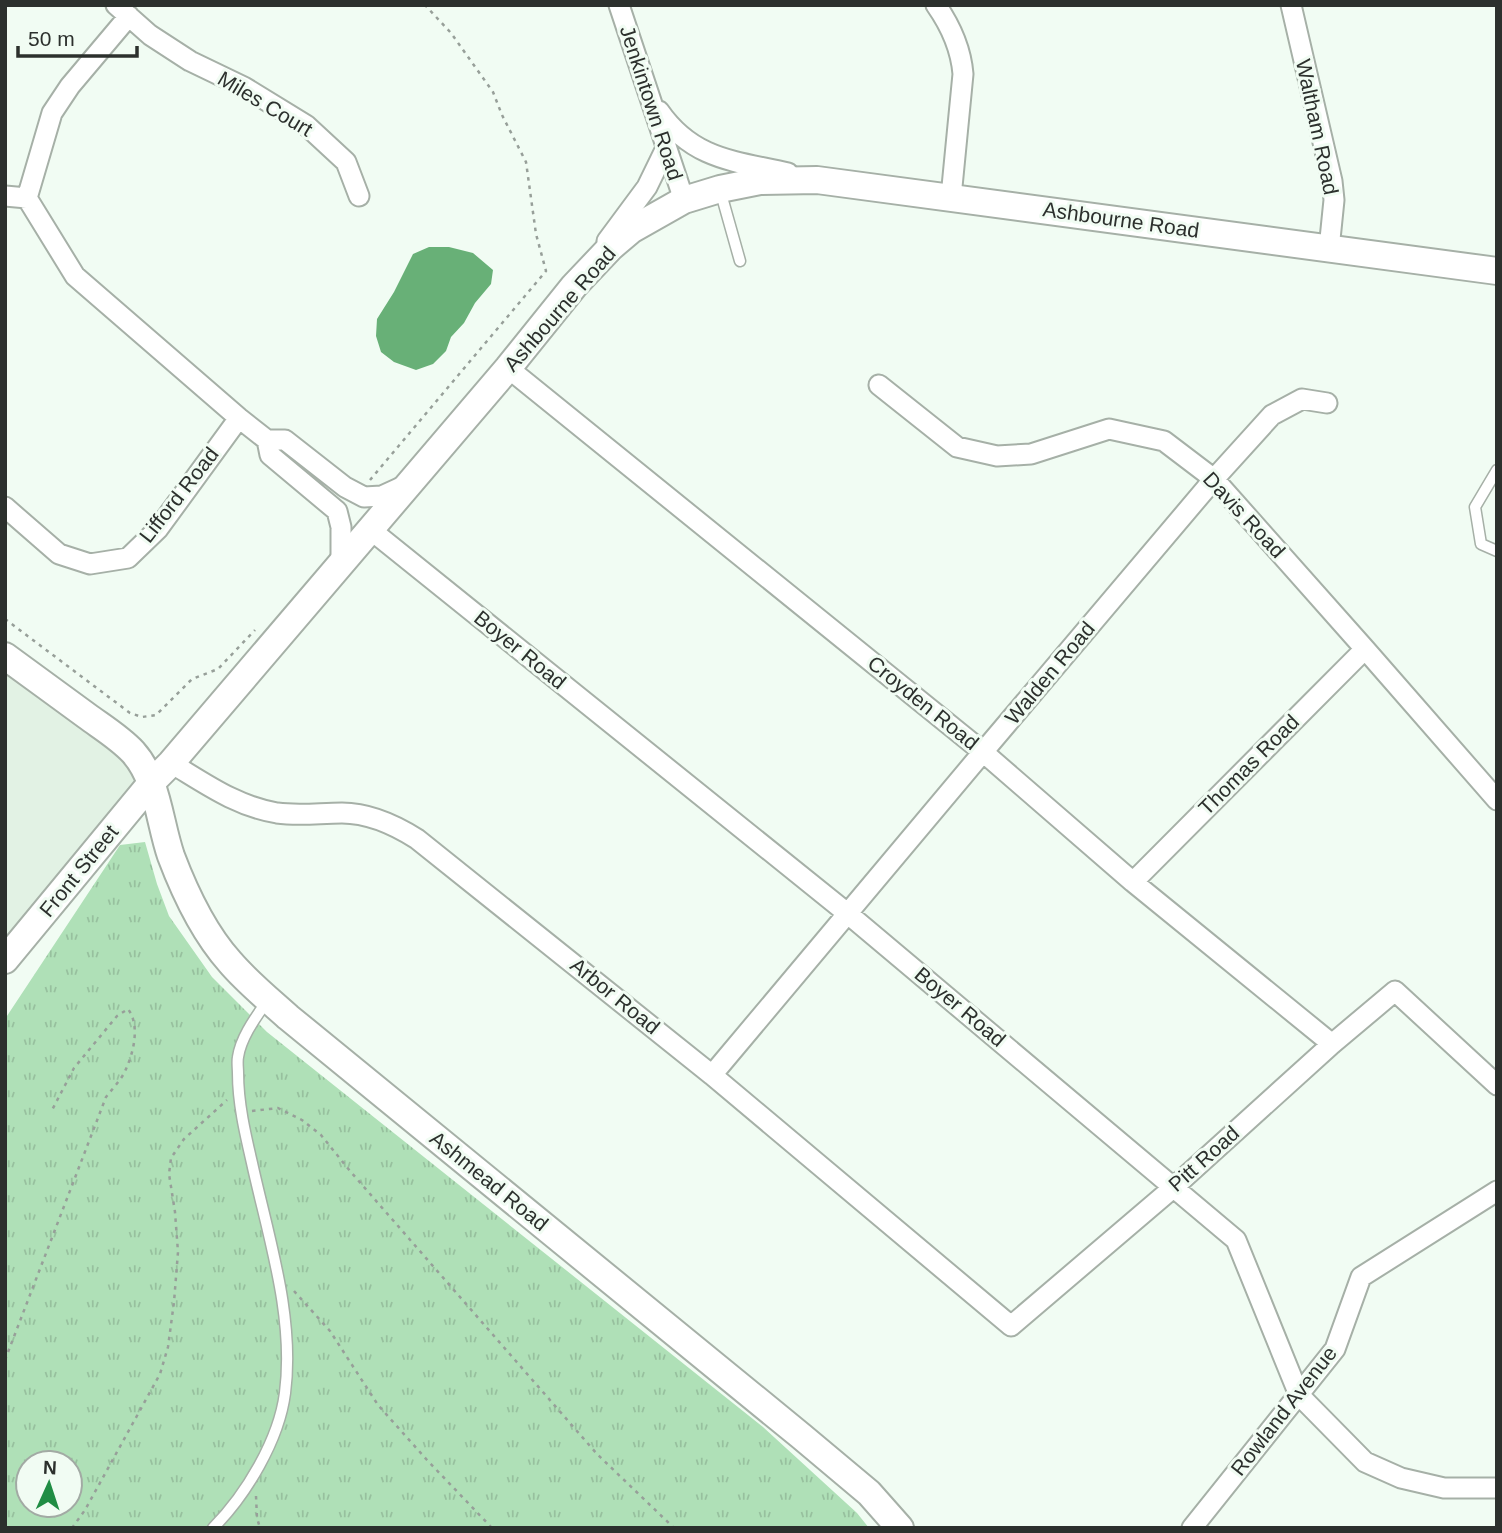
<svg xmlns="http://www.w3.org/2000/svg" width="1502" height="1533" font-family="Helvetica,sans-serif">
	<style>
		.built { fill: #e2f2e4 }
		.grass { fill: url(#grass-tufts); fill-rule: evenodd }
		.water { fill: #68b077 }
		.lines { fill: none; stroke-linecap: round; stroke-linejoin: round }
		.lane-casing { stroke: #a6b0a7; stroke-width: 13 }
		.street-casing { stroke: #a6b0a7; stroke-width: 23 }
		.secondary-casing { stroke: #a6b0a7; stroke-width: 30 }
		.path { stroke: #979f99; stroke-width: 2.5; stroke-dasharray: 3.5 5; stroke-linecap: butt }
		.lane { stroke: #fff; stroke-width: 10 }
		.street { stroke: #fff; stroke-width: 19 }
		.secondary { stroke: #fff; stroke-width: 26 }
		.labels { text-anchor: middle; stroke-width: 6; stroke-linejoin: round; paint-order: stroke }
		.street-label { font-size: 21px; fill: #2c302d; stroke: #f1fcf3 }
	</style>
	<defs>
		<pattern id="grass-tufts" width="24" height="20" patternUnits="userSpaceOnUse" patternTransform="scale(1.75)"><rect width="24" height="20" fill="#afe0b7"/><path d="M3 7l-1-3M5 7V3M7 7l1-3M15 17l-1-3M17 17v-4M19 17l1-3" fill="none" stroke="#97c09e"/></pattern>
	</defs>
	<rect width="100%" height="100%" fill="#f1fcf3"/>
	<!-- built -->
	<path class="built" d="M5 656 152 782 5 960Z"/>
	<!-- grass -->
	<path class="grass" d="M145 842 157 884 169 916 212 977 267 1032 763 1427 857 1513 869 1528H5V1019L120 845ZM28 1463H70V1505H28Z"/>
	<!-- water -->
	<path class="water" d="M429 247H449L473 253 493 270 491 284 475 303 464 323 451 337 446 351 433 364 416 370 394 362 381 352 376 336 377 319 394 292 413 254Z"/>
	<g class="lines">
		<defs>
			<path id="lane" d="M720 190 740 261
				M1497 470 1475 507 1481 544 1497 551
				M213 1528C246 1495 279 1440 285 1393 295 1317 268 1236 252 1163 245 1133 238 1103 238 1073 238 1068 237 1062 238 1057 241 1037 256 1017 267 1001"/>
			<path id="street" d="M116 5 150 35 190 61 244 87 306 125 346 162 359 196
				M619 5 684 200
				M936 5C950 25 961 50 963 74L951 197
				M1291 5 1332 181 1334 200 1329 249
				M129 16 70 86 52 113 27 198 75 276 239 418 267 440H285L345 487 364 497 382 496 406 485
				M659 111C693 160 735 161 788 173
				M5 196 27 198
				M607 241 647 187 666 148
				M508 368 983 752 1133 882 1332 1044
				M879 385 957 447 997 456 1031 454 1109 429 1164 441 1214 479 1365 649 1497 800
				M267 440 270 455 337 511 341 527V563
				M5 507 59 554 90 564 128 558 158 529 239 418
				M371 530 847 913 1236 1240 1299 1395 1365 1462 1401 1478 1444 1488H1497
				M171 763C206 784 236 806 277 813 299 816 320 813 342 813 369 813 395 825 417 839L712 1075 1011 1326 1174 1187 1332 1044 1395 991 1497 1085
				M1133 882 1365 649
				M712 1075 983 752 1214 479 1272 415 1302 399 1327 403
				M1192 1528 1335 1349 1361 1277 1497 1191"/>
			<path id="secondary" d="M5 656C32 676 60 696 87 716 102 727 120 738 133 752 158 780 159 821 171 856 185 893 203 932 230 962 247 982 268 999 288 1017L801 1436 869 1493 900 1528
				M5 960 152 782 171 763 508 368 574 286 611 247 631 230 684 200 720 189 760 181 817 180 1497 271"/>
		</defs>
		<!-- lane casing -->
		<use href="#lane" class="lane-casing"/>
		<!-- street casing -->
		<use href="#street" class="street-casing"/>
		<!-- secondary casing -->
		<use href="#secondary" class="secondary-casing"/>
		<!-- path -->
		<path class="path" d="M370 480 546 271 536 234 526 162 502 115 493 92 451 33 425 5
			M5 619 130 713 142 717 156 715 192 679 218 669 255 630
			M252 1111 278 1108 302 1120 321 1135 350 1171 597 1454 674 1528
			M294 1291 330 1331 378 1405 427 1460 492 1528
			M5 1360 106 1097C113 1088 122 1079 126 1069 134 1051 140 1025 128 1009L117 1016 74 1068 51 1112
			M256 1496 257 1518 260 1528
			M72 1528 85 1510 160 1374 168 1347 174 1302 178 1252 175 1212 169 1174 171 1158 184 1139 227 1100"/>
		<!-- lane -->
		<use href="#lane" class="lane"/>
		<!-- street -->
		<use href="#street" class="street"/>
		<!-- secondary -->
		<use href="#secondary" class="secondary"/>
	</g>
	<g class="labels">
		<!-- street labels -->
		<g class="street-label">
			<text transform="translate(651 103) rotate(72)" y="7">Jenkintown Road</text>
			<text transform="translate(265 104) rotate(31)" y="7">Miles Court</text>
			<text transform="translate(1317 127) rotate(78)" y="7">Waltham Road</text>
			<text transform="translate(1121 220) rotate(8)" y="7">Ashbourne Road</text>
			<text transform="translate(560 309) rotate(-49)" y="7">Ashbourne Road</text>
			<text transform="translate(179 495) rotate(-52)" y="7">Lifford Road</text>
			<text transform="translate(1244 515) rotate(47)" y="7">Davis Road</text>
			<text transform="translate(520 650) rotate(39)" y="7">Boyer Road</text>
			<text transform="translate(1050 673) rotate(-50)" y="7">Walden Road</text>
			<text transform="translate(923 703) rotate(39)" y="7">Croyden Road</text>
			<text transform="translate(1249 765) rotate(-45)" y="7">Thomas Road</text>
			<text transform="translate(79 871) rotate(-51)" y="7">Front Street</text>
			<text transform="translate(615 996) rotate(39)" y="7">Arbor Road</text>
			<text transform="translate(960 1007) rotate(40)" y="7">Boyer Road</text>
			<text transform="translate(1204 1159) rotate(-42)" y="7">Pitt Road</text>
			<text transform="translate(489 1181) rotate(39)" y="7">Ashmead Road</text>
			<text transform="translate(1284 1411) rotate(-52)" y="7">Rowland Avenue</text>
		</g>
	</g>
	<!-- border -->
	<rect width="1502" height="1533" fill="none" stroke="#2c302d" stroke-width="14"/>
	<!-- north arrow -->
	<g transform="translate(49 1484) rotate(3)"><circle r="33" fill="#f1fcf3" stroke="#a2aaa4" stroke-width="2"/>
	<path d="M0-5L12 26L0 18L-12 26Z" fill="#208d44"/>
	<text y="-10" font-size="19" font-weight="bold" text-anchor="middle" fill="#2c302d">N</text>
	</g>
	<!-- scale -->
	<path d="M18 46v10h119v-10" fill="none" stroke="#2c302d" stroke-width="3.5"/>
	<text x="28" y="46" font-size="21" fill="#2c302d" stroke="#f1fcf3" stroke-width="5" paint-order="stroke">50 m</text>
</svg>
